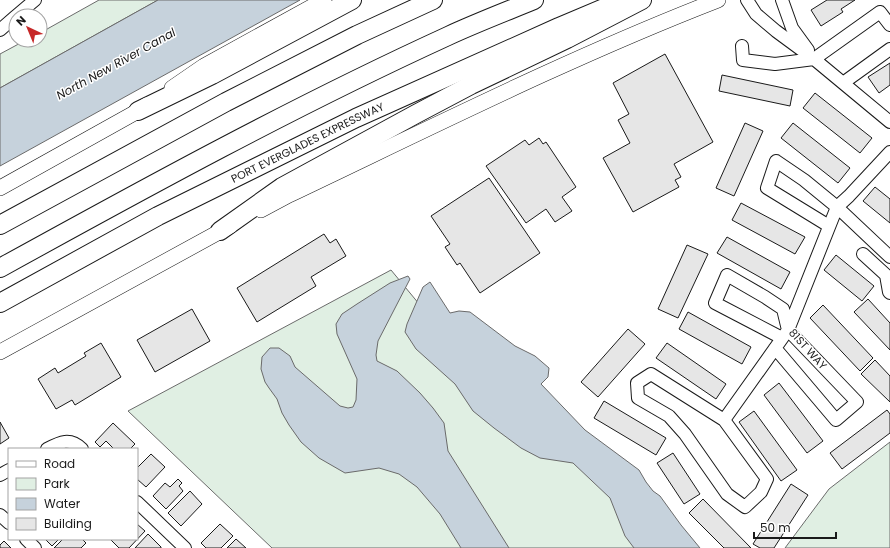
<svg xmlns="http://www.w3.org/2000/svg" width="890" height="548" font-family="Poppins,sans-serif">
	<style>
		.green { fill: #e0efe3; stroke: #6a6a6a }
		.water { fill: #c6d2dc; stroke: #6a6a6a }
		.building { fill: #e6e6e6; stroke: #1a1a1a }
		.lines { fill: none; stroke-linecap: round; stroke-linejoin: round }
		.minor-casing { stroke: #1a1a1a; stroke-width: 14 }
		.major-casing { stroke: #1a1a1a; stroke-width: 16 }
		.highway-casing { stroke: #1a1a1a; stroke-width: 20 }
		.minor { stroke: #fff; stroke-width: 12 }
		.major { stroke: #fff; stroke-width: 15 }
		.highway { stroke: #fff; stroke-width: 18 }
		.labels { text-anchor: middle; stroke-width: 3; stroke-linejoin: round; paint-order: stroke }
		.street-label { font-size: 11px; fill: #1a1a1a; stroke: #fff }
		.water-label { font-size: 12px; font-style: italic; fill: #1a1a1a; stroke: #fff }
	</style>
	<rect width="100%" height="100%" fill="#fff"/>
	<!-- green -->
	<path class="green" d="M99 0H158L0 88V54L26 40H40V33Z
		M391 270 434 322 686 548H272L128 411Z
		M890 442V548H785L829 489Z"/>
	<!-- water -->
	<path class="water" d="M158 0H300L0 166V88Z
		M408 276 410 279 378 341 376 355 377 361 397 371 420 393 433 408 444 423 448 451 509 548H461L440 514 417 487 399 474 379 468 345 473 319 458 301 442 289 425 282 413 277 399 269 388 265 382 261 369 262 357 270 348H279L290 356 295 367 340 406 348 408 353 407 356 400 357 379 337 334 336 324 342 314 357 304 390 283Z
		M430 282 450 313 459 311 470 312 515 346 535 356 549 368 548 377 541 384 585 430 639 470 646 482 653 491 660 496 681 525 700 548H634L625 536 610 498 573 463 540 458 521 448 494 428 473 411 455 384 416 349 405 332 407 324 423 287Z"/>
	<!-- building -->
	<path class="building" d="M827 0H855L841 9 843 12 821 26 811 10Z
		M665 54 713 142 674 164 681 177 675 180 679 187 633 212 603 158 630 143 618 120 629 114 613 83Z
		M890 63V85L879 93 868 77Z
		M722 75 793 90 790 106 719 91Z
		M815 93 872 138 860 153 803 108Z
		M745 123 763 131 734 196 716 188Z
		M793 123 850 168 838 183 781 138Z
		M539 138 543 144 546 142 576 187 562 197 572 211 555 222 546 209 526 223 486 166 525 140 529 145Z
		M489 178 540 253 480 293 460 263 457 265 445 247 450 244 431 216Z
		M875 187 890 199V223L863 201Z
		M741 203 805 237 795 254 732 220Z
		M324 234 330 243 336 239 346 256 311 277 316 286 257 322 237 288Z
		M727 237 790 272 781 289 717 253Z
		M687 245 708 254 678 318 658 309Z
		M836 255 874 286 862 301 824 270Z
		M868 299 890 323V350L854 312Z
		M823 305 873 358 860 371 810 318Z
		M192 309 210 341 155 372 137 340Z
		M688 312 751 347 742 364 679 329Z
		M628 329 645 344 598 397 581 382Z
		M101 343 121 377 75 405 72 400 56 409 38 379 55 368 58 373 86 356 84 353Z
		M667 343 726 384 716 399 656 358Z
		M875 360 890 376V402L861 374Z
		M779 383 823 441 807 453 764 395Z
		M604 401 666 438 656 455 594 418Z
		M887 410 890 414V433L842 469 830 453Z
		M754 411 797 470 781 481 739 422Z
		M0 422 9 438 0 444Z
		M113 423 135 444 130 449H114L106 441 100 447 95 442Z
		M673 453 700 494 684 504 657 463Z
		M151 454 165 467 146 487 137 479V468Z
		M178 479 182 483 179 486 183 491 166 509 153 496 165 483 170 487Z
		M791 484 808 495 774 548H760L753 544Z
		M190 491 202 504 181 526 168 513Z
		M703 499 751 548H724L689 513Z
		M137 524 145 531 129 548H119L111 540 112 539H137Z
		M220 524 233 536 221 548H206L201 543Z
		M148 534 161 547V548H135Z
		M45 539H59L52 546Z
		M63 539H82L86 543 81 548H54Z
		M236 539 246 548H227Z
		M4 541 11 548H0V545Z"/>
	<g class="lines">
		<defs>
			<path id="minor" d="M747 0 756 14 776 31 814 59 890 122
				M782 0 792 28 808 50
				M16 16 35 0
				M0 30 16 16
				M742 46 743 60 775 64 814 59 880 12 890 25
				M843 83 890 49
				M829 226 767 188 776 161 804 180 837 207 890 257
				M863 254 886 275 889 292 890 293
				M775 348 836 420 857 402 788 330 783 309 765 297 727 275 715 303 782 338
				M651 374 724 420 767 479 761 492 745 507 727 494 685 434 669 416 638 398 637 383Z
				M724 420 788 330 837 207 849 196 890 152
				M47 449C60 442 70 437 82 449
				M0 475 9 470
				M137 502 185 548
				M0 515 9 523
				M26 539 35 548"/>
			<path id="major" d="M172 88 204 66 324 0
				M0 188 138 111 147 105
				M261 210 289 195C430 128 571 57 718 0
				M0 352 230 226"/>
			<g id="highway">
				<path d="M138 111 212 75 352 0"/>
				<path d="M0 225 226 102 357 35 433 0"/>
				<path d="M220 231 282 187 416 114 471 85 567 39 642 0"/>
				<path d="M0 268C147 187 295 106 448 36 476 23 505 12 534 0"/>
				<path id="s1" d="M0 303 158 216 356 118 559 27 623 0"/>
			</g>
		</defs>
		<!-- minor casing -->
		<use href="#minor" class="minor-casing"/>
		<!-- major casing -->
		<use href="#major" class="major-casing"/>
		<!-- highway casing -->
		<use href="#highway" class="highway-casing"/>
		<!-- minor -->
		<use href="#minor" class="minor"/>
		<!-- major -->
		<use href="#major" class="major"/>
		<!-- highway -->
		<use href="#highway" class="highway"/>
	</g>
	<g class="labels">
		<!-- street labels -->
		<g class="street-label">
			<text dy="4" stroke="none"><textPath href="#s1" startOffset="347">PORT EVERGLADES EXPRESSWAY</textPath></text>
			<text transform="translate(808 349) rotate(48)" y="4">81ST WAY</text>
		</g>
		<!-- water labels -->
		<g class="water-label">
			<text transform="translate(116 64) rotate(-29)" y="4">North New River Canal</text>
		</g>
	</g>
	<!-- legend -->
	<rect x="8" y="448" width="130" height="92" fill="#ffffff" stroke="#a3a3a3"/>
	<rect x="16" y="461" width="20" height="6" fill="#ffffff" stroke="#a3a3a3"/>
	<text x="44" y="468" font-size="12" fill="#1a1a1a">Road</text>
	<rect x="16" y="478" width="20" height="12" fill="#e0efe3" stroke="#a3a3a3"/>
	<text x="44" y="488" font-size="12" fill="#1a1a1a">Park</text>
	<rect x="16" y="498" width="20" height="12" fill="#c6d2dc" stroke="#a3a3a3"/>
	<text x="44" y="508" font-size="12" fill="#1a1a1a">Water</text>
	<rect x="16" y="518" width="20" height="12" fill="#e6e6e6" stroke="#a3a3a3"/>
	<text x="44" y="528" font-size="12" fill="#1a1a1a">Building</text>
	<!-- north arrow -->
	<g transform="translate(28 28) rotate(316)"><circle r="19" fill="#ffffff" stroke="#a3a3a3"/>
	<path d="M0-3L7 15L0 10L-7 15Z" fill="#c62828"/>
	<text y="-6" font-size="11" font-weight="bold" text-anchor="middle" fill="#1a1a1a">N</text>
	</g>
	<!-- scale -->
	<path d="M754 532v6h82v-6" fill="none" stroke="#1a1a1a" stroke-width="2"/>
	<text x="760" y="532" font-size="12" fill="#1a1a1a" stroke="#ffffff" stroke-width="3" paint-order="stroke">50 m</text>
</svg>
